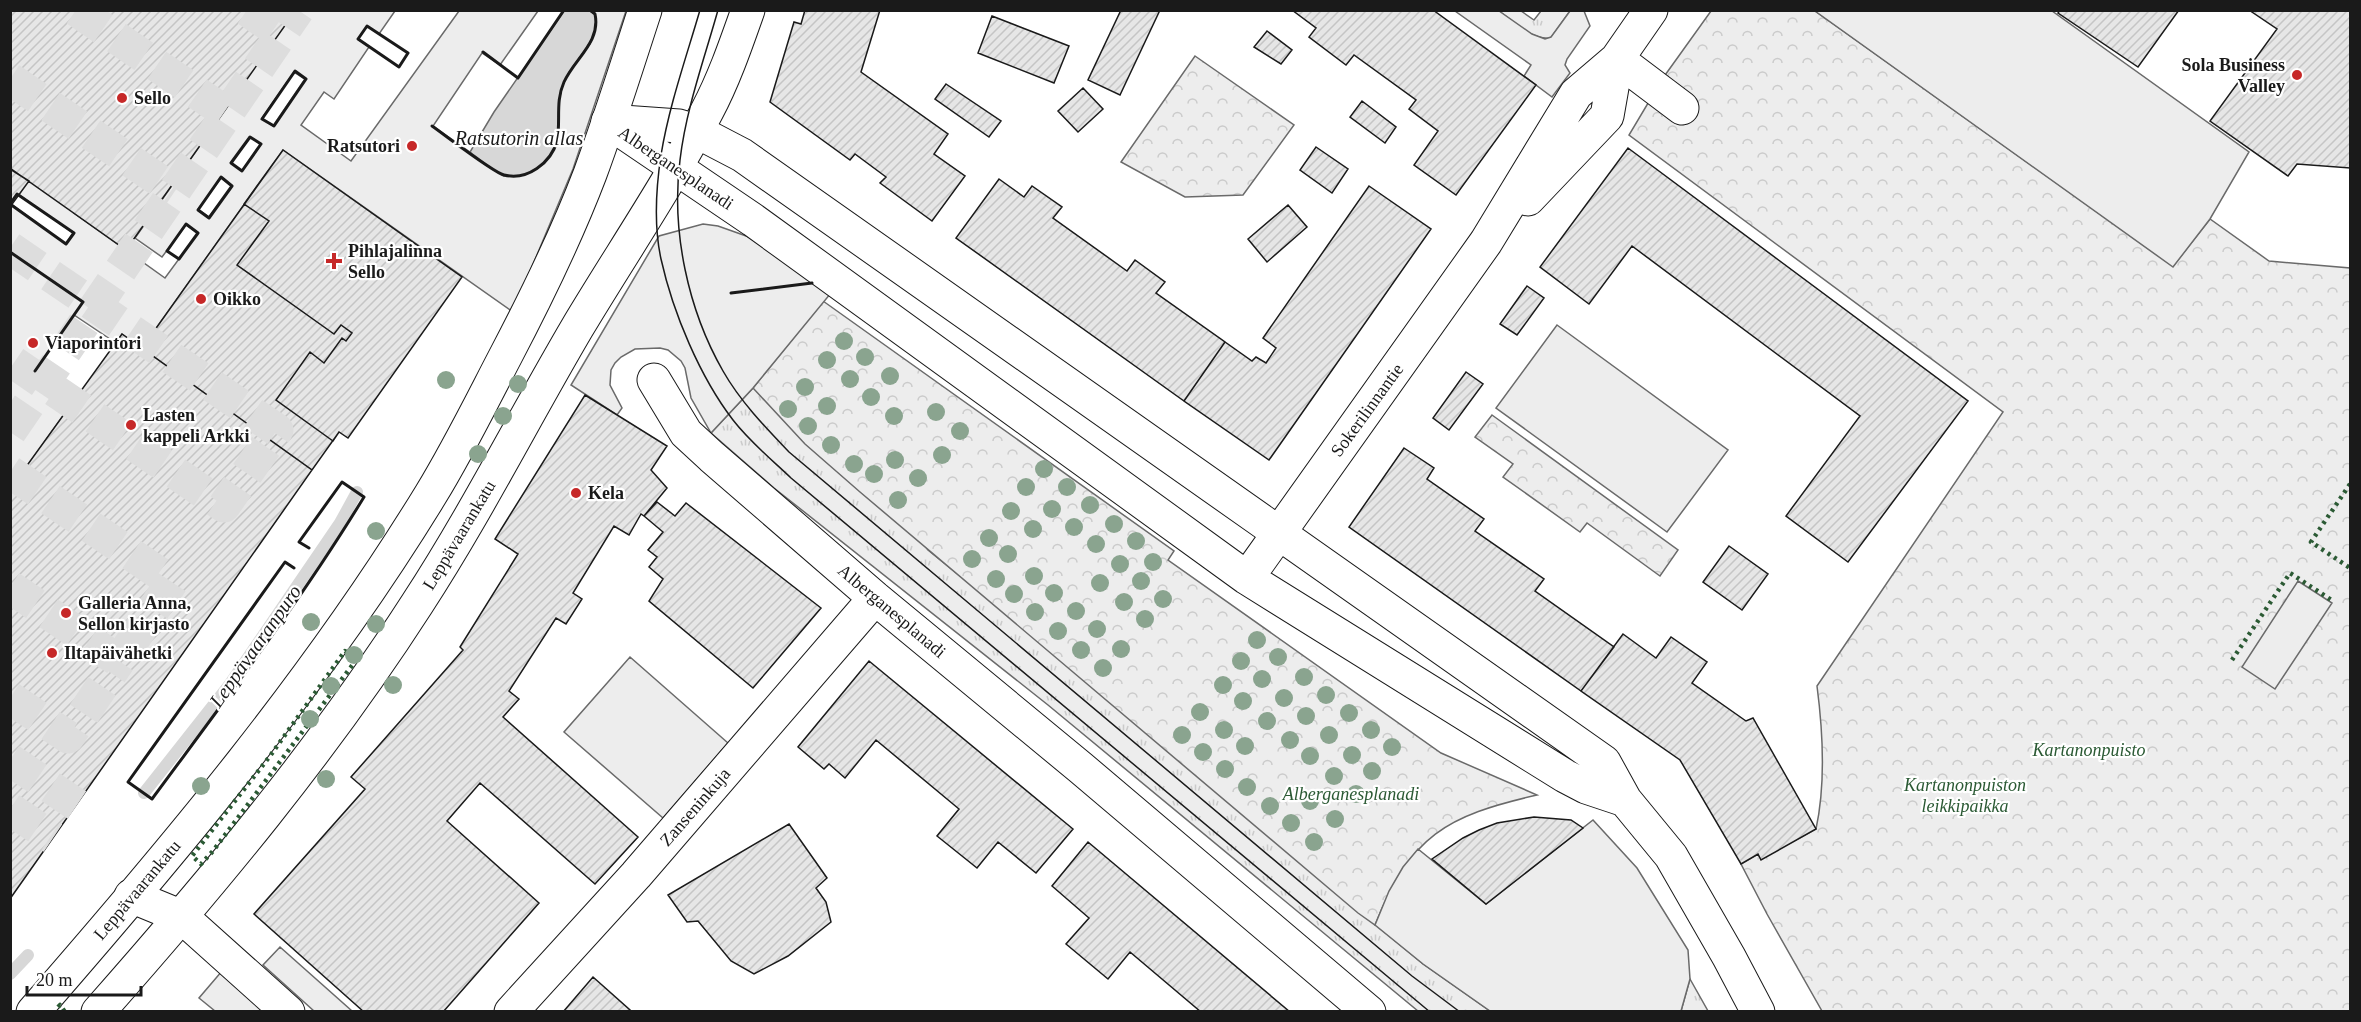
<svg xmlns="http://www.w3.org/2000/svg" width="2361" height="1022" font-family="'Times New Roman',serif">
	<style>
		.grass { fill: url(#grass-tufts); stroke: #6a6a6a; stroke-width: 1.5 }
		.park { fill: url(#park-crowns); stroke: #6a6a6a; stroke-width: 1.5 }
		.built { fill: #ededed; stroke: #6a6a6a; stroke-width: 1.5; fill-rule: evenodd }
		.water { fill: #d7d7d7; stroke: #6a6a6a; stroke-width: 1.5 }
		.lines { fill: none; stroke-linecap: round; stroke-linejoin: round }
		.stream { stroke: #d7d7d7; stroke-width: 12 }
		.building { fill: url(#building-hatch); stroke: #1a1a1a; stroke-width: 1.5 }
		.minor-tunnel { stroke: #ddd; stroke-width: 33; stroke-dasharray: 33 16; stroke-linecap: butt }
		.minor-casing { stroke: #1a1a1a; stroke-width: 35 }
		.major-casing { stroke: #1a1a1a; stroke-width: 35 }
		.minor { stroke: #fff; stroke-width: 33 }
		.major { stroke: #fff; stroke-width: 33 }
		.tram { stroke: #1a1a1a; stroke-width: 1.5 }
		.hedge { stroke: #2b5a34; stroke-width: 4.5; stroke-dasharray: 3 4.5; stroke-linecap: butt }
		.wall { stroke: #1a1a1a; stroke-width: 3 }
		.tree { fill: #8aa48f }
		.poi-dot { fill: #c62828; stroke: #fff; stroke-width: 2 }
		.labels { text-anchor: middle; stroke-width: 4.5; stroke-linejoin: round; paint-order: stroke }
		.poi-label { font-size: 18px; font-weight: bold; fill: #1a1a1a; stroke: #fff; text-anchor: start }
		.street-label { font-size: 18px; fill: #1a1a1a; stroke: #fff }
		.park-label { font-size: 18px; font-style: italic; fill: #2b5a34; stroke: #fff }
		.water-label { font-size: 20px; font-style: italic; fill: #1a1a1a; stroke: #fff }
	</style>
	<defs>
		<pattern id="grass-tufts" width="24" height="20" patternUnits="userSpaceOnUse" patternTransform="scale(1.5)"><rect width="24" height="20" fill="#ededed"/><path d="M3 7l-1-3M5 7V3M7 7l1-3M15 17l-1-3M17 17v-4M19 17l1-3" fill="none" stroke="#cbcbcb"/></pattern>
		<pattern id="park-crowns" width="20" height="18" patternUnits="userSpaceOnUse" patternTransform="scale(1.5)"><rect width="20" height="18" fill="#ededed"/><path d="M2 6a3 3 0 1 1 6 0M12 15a3 3 0 1 1 6 0" fill="none" stroke="#cbcbcb"/></pattern>
		<pattern id="building-hatch" width="6" height="6" patternUnits="userSpaceOnUse" patternTransform="scale(1.5)"><rect width="6" height="6" fill="#e6e6e6"/><path d="M-1 1l2-2M0 6l6-6M5 7l2-2" fill="none" stroke="#c5c5c5"/></pattern>
	</defs>
	<rect width="100%" height="100%" fill="#fff"/>
	<!-- grass -->
	<path class="grass" d="M1499 11H1521L1534 20 1541 11H1570L1551 38C1532 41 1513 21 1499 11Z
		M782 351 928 550 960 576 1042 566 1406 864 1389 891 1376 925 1423 964 1490 1011H1418L1048 705 774 488 711 433 753 388Z
		M1690 979 1708 1011H1681Z"/>
	<!-- park -->
	<path class="park" d="M1711 11H1815L2173 266 2210 219 2269 261 2350 268V1011H1822L1767 914 1741 864 1758 854 1761 859 1816 829C1826 783 1823 732 1817 686L2003 412 1629 135 1663 78Z
		M1195 56 1294 125 1243 195 1185 197 1121 162Z
		M823 301 1174 551 1168 560 1441 753 1537 795C1446 816 1411 835 1375 925L1358 913 860 492 805 444 753 388Z
		M1492 415 1678 550 1660 576 1587 523 1580 532 1503 477 1513 464 1475 437Z"/>
	<!-- built -->
	<path class="built" d="M295 11H395L379 34 367 26 358 39 369 47 334 99 324 92 301 125 351 161 459 11H538L500 65 482 53 433 126 504 176 556 142 558 104 563 84 574 63 590 44 595 14 590 11H626L573 169 513 312 283 150 142 348 122 334 116 343 74 315 35 371 75 399 11 489V204L66 244 73 233 11 189V65ZM294 72 305 79 273 126 262 118ZM250 137 261 144 242 171 231 163ZM199 147 135 238 162 257 186 225 198 233 165 278 74 213ZM221 178 232 186 209 217 198 209Z
		M1455 11H1499L1532 34 1545 39 1551 37 1570 11H1584L1590 26 1567 59 1565 65 1570 73 1552 97 1524 76 1531 65Z
		M1815 11H2052L2249 152 2210 219 2173 267Z
		M703 224 718 226 749 237 831 293 753 388 711 433 691 398 685 368 681 361 668 350 660 348 635 349 621 357 615 363 611 370 610 385 622 408 617 415 571 385 659 236Z
		M1557 325 1728 450 1667 532 1496 408Z
		M2298 581 2332 603 2275 689 2242 667Z
		M630 657 728 743 663 818 564 732Z
		M1593 820 1637 868 1688 950 1690 979 1681 1011H1490L1423 964 1375 925 1389 891 1403 867 1418 849 1486 904Z
		M280 947 352 1011H314L263 965Z
		M222 971 268 1011H215L199 998Z"/>
	<!-- water -->
	<path class="water" d="M564 11H590L595 14C601 42 574 58 564 82 555 102 561 122 557 141 551 163 527 181 504 175 495 173 478 158 470 152L494 112Z"/>
	<g class="lines">
		<!-- stream -->
		<path class="stream" d="M144 793 230 684 340 523 357 492
			M10 974 28 955"/>
	</g>
	<!-- building -->
	<path class="building" d="M10 10H296L126 250 10 168Z
		M805 10H880L861 72 948 134 934 154 965 176 932 221 880 183 886 177 855 154 850 160 770 102 794 22 801 24Z
		M1121 10H1160L1120 95 1088 80Z
		M1292 10H1433L1536 85 1456 195 1414 165 1438 131 1409 109 1416 100 1354 55 1346 65 1309 37 1316 28Z
		M2060 10H2179L2138 67 2058 13Z
		M2249 10H2350V168L2297 164 2288 176 2210 121 2277 29Z
		M992 16 1069 46 1054 83 978 53Z
		M1267 31 1292 50 1281 64 1254 47Z
		M946 84 1001 121 989 137 935 99Z
		M1083 88 1103 109 1078 132 1058 111Z
		M1362 101 1396 127 1385 143 1350 117Z
		M1316 147 1348 169 1332 193 1300 170Z
		M1628 148 1968 401 1848 562 1786 516 1860 416 1632 246 1589 304 1540 267Z
		M283 150 462 277 348 438 339 432 333 441 276 400 310 352 324 363 342 338 346 341 352 333 341 325 334 334 237 265 269 221 244 204Z
		M283 150 462 277 348 438 339 432 312 470 142 348Z
		M10 169 29 181 10 207Z
		M999 179 1024 197 1032 186 1062 207 1053 218 1127 271 1135 260 1165 282 1156 293 1225 342 1184 401 956 238Z
		M1369 186 1431 229 1269 460 1184 401 1225 342 1252 361 1256 357 1266 363 1276 348 1263 338Z
		M1288 205 1307 227 1267 262 1248 239Z
		M1527 286 1544 298 1517 335 1500 324Z
		M122 334 312 470 12 896 10 894V489Z
		M1466 372 1483 384 1449 430 1433 418Z
		M585 395 667 446 651 470 667 488 644 516 641 514 629 535 614 526 573 593 582 599 566 624 556 618 509 691 519 699 503 717 638 837 595 884 480 783 447 821 539 903 443 1012H364L254 914 365 789 351 777 463 650 460 647 518 554 495 539Z
		M1404 448 1434 468 1427 479 1484 519 1475 531 1544 579 1535 591 1614 647 1581 691 1349 527Z
		M657 502 675 516 686 503 821 608 753 688 649 601 663 579 649 567 657 557 648 550 663 532 644 516Z
		M1729 546 1768 574 1742 610 1703 582Z
		M1623 634 1656 658 1671 637 1707 662 1692 683 1746 721 1753 718 1816 829 1761 860 1758 854 1741 864 1680 760 1581 691Z
		M869 661 1073 829 1036 873 998 842 977 868 937 836 959 809 876 740 845 778 829 764 824 769 798 747Z
		M1534 817 1571 820 1583 828 1486 904 1432 859 1463 838 1479 830 1497 823Z
		M789 824 827 878 816 888 826 902 831 922 788 956 754 974 731 961 698 921 687 922 668 895Z
		M1088 842 1290 1012H1201L1130 952 1108 979 1066 944 1089 918 1052 886Z
		M593 977 630 1010 629 1012H563Z"/>
	<g class="lines">
		<!-- minor-tunnel -->
		<path class="minor-tunnel" d="M76 10 228 114
			M247 10 282 34
			M10 79 175 191
			M10 248 277 430 224 506 10 360
			M10 432 298 10
			M10 472 172 582 119 661 10 587
			M10 698 68 737 119 661
			M10 760 77 805
			M10 809 53 838"/>
		<defs>
			<path id="minor" d="M1617 59 1682 108
				M608 121 679 126 696 131 742 155 1604 762 1625 800 1671 856 1729 957 1758 1012
				M610 123 753 220 1247 578 1565 776 1586 787 1625 800
				M1528 199 1607 116 1617 59
				M654 380 686 433 712 457 875 598 1081 768 1369 1012
				M1247 578 1486 242 1576 94 1617 59 1651 10
				M131 896 182 917 288 1012
				M511 1012 636 875 875 598"/>
			<path id="major" d="M33 1012C176 848 318 679 431 494 458 450 481 403 505 357 536 298 566 237 590 174 610 120 627 65 645 10
				M98 1012C213 882 323 750 417 604 475 515 523 420 577 328 620 256 668 186 707 111 724 79 736 44 748 10"/>
		</defs>
		<!-- minor casing -->
		<use href="#minor" class="minor-casing"/>
		<!-- major casing -->
		<use href="#major" class="major-casing"/>
		<!-- minor -->
		<use href="#minor" class="minor"/>
		<!-- major -->
		<use href="#major" class="major"/>
		<!-- tram -->
		<path class="tram" d="M700 10C686 58 669 106 661 155 656 188 654 227 661 259 673 313 700 377 733 420 750 442 771 459 791 478L1430 1012
			M718 10C704 60 686 109 680 160 671 231 688 310 723 371 740 401 765 427 789 452L1412 976 1460 1012"/>
		<!-- hedge -->
		<path class="hedge" d="M2350 484 2311 542 2350 568
			M345 651 357 659 213 851 201 864 192 856 270 756Z
			M2232 660 2290 573 2333 601
			M58 1007 60 1005 65 1012"/>
		<!-- wall -->
		<path class="wall" d="M367 26 408 53 399 67 358 39Z
			M483 52 518 78 564 10
			M295 71 306 79 274 126 262 119Z
			M432 126C445 135 494 173 504 175 527 181 551 163 557 141 561 121 555 102 564 82 575 58 601 42 595 14L590 10
			M250 137 261 144 242 171 231 163Z
			M221 177 232 186 209 218 198 210Z
			M17 194 74 233 66 244 10 204Z
			M186 224 198 233 179 259 167 251Z
			M10 252 83 302 35 371
			M731 293 812 283
			M294 568 285 562 128 782 152 799C225 700 300 602 364 497L342 482 299 542 309 548"/>
	</g>
	<!-- trees -->
	<g class="tree">
		<circle cx="844" cy="341" r="9"/>
		<circle cx="865" cy="357" r="9"/>
		<circle cx="827" cy="360" r="9"/>
		<circle cx="890" cy="376" r="9"/>
		<circle cx="850" cy="379" r="9"/>
		<circle cx="446" cy="380" r="9"/>
		<circle cx="518" cy="384" r="9"/>
		<circle cx="805" cy="387" r="9"/>
		<circle cx="871" cy="397" r="9"/>
		<circle cx="827" cy="406" r="9"/>
		<circle cx="788" cy="409" r="9"/>
		<circle cx="936" cy="412" r="9"/>
		<circle cx="503" cy="416" r="9"/>
		<circle cx="894" cy="416" r="9"/>
		<circle cx="808" cy="426" r="9"/>
		<circle cx="960" cy="431" r="9"/>
		<circle cx="831" cy="445" r="9"/>
		<circle cx="478" cy="454" r="9"/>
		<circle cx="942" cy="455" r="9"/>
		<circle cx="895" cy="460" r="9"/>
		<circle cx="854" cy="464" r="9"/>
		<circle cx="1044" cy="469" r="9"/>
		<circle cx="874" cy="474" r="9"/>
		<circle cx="918" cy="478" r="9"/>
		<circle cx="1026" cy="487" r="9"/>
		<circle cx="1067" cy="487" r="9"/>
		<circle cx="898" cy="500" r="9"/>
		<circle cx="1090" cy="505" r="9"/>
		<circle cx="1052" cy="509" r="9"/>
		<circle cx="1011" cy="511" r="9"/>
		<circle cx="1114" cy="524" r="9"/>
		<circle cx="1074" cy="527" r="9"/>
		<circle cx="1033" cy="529" r="9"/>
		<circle cx="376" cy="531" r="9"/>
		<circle cx="989" cy="538" r="9"/>
		<circle cx="1136" cy="541" r="9"/>
		<circle cx="1096" cy="544" r="9"/>
		<circle cx="1008" cy="554" r="9"/>
		<circle cx="972" cy="559" r="9"/>
		<circle cx="1153" cy="562" r="9"/>
		<circle cx="1120" cy="564" r="9"/>
		<circle cx="1034" cy="576" r="9"/>
		<circle cx="996" cy="579" r="9"/>
		<circle cx="1141" cy="581" r="9"/>
		<circle cx="1100" cy="583" r="9"/>
		<circle cx="1054" cy="593" r="9"/>
		<circle cx="1014" cy="594" r="9"/>
		<circle cx="1163" cy="599" r="9"/>
		<circle cx="1124" cy="602" r="9"/>
		<circle cx="1076" cy="611" r="9"/>
		<circle cx="1035" cy="612" r="9"/>
		<circle cx="1145" cy="619" r="9"/>
		<circle cx="311" cy="622" r="9"/>
		<circle cx="376" cy="624" r="9"/>
		<circle cx="1097" cy="629" r="9"/>
		<circle cx="1058" cy="631" r="9"/>
		<circle cx="1257" cy="640" r="9"/>
		<circle cx="1121" cy="649" r="9"/>
		<circle cx="1081" cy="650" r="9"/>
		<circle cx="354" cy="655" r="9"/>
		<circle cx="1278" cy="657" r="9"/>
		<circle cx="1241" cy="661" r="9"/>
		<circle cx="1103" cy="668" r="9"/>
		<circle cx="1304" cy="677" r="9"/>
		<circle cx="1262" cy="679" r="9"/>
		<circle cx="393" cy="685" r="9"/>
		<circle cx="1223" cy="685" r="9"/>
		<circle cx="331" cy="686" r="9"/>
		<circle cx="1326" cy="695" r="9"/>
		<circle cx="1284" cy="698" r="9"/>
		<circle cx="1243" cy="701" r="9"/>
		<circle cx="1200" cy="712" r="9"/>
		<circle cx="1349" cy="713" r="9"/>
		<circle cx="1306" cy="716" r="9"/>
		<circle cx="310" cy="719" r="9"/>
		<circle cx="1267" cy="721" r="9"/>
		<circle cx="1224" cy="730" r="9"/>
		<circle cx="1371" cy="730" r="9"/>
		<circle cx="1182" cy="735" r="9"/>
		<circle cx="1329" cy="735" r="9"/>
		<circle cx="1290" cy="740" r="9"/>
		<circle cx="1245" cy="746" r="9"/>
		<circle cx="1392" cy="747" r="9"/>
		<circle cx="1203" cy="752" r="9"/>
		<circle cx="1352" cy="755" r="9"/>
		<circle cx="1310" cy="756" r="9"/>
		<circle cx="1225" cy="769" r="9"/>
		<circle cx="1372" cy="771" r="9"/>
		<circle cx="1334" cy="776" r="9"/>
		<circle cx="326" cy="779" r="9"/>
		<circle cx="201" cy="786" r="9"/>
		<circle cx="1247" cy="787" r="9"/>
		<circle cx="1356" cy="794" r="9"/>
		<circle cx="1310" cy="801" r="9"/>
		<circle cx="1270" cy="806" r="9"/>
		<circle cx="1335" cy="819" r="9"/>
		<circle cx="1291" cy="823" r="9"/>
		<circle cx="1314" cy="842" r="9"/>
	</g>
	<!-- markers -->
	<g class="poi-dot">
		<circle cx="2297" cy="75" r="6"/>
		<circle cx="122" cy="98" r="6"/>
		<circle cx="412" cy="146" r="6"/>
		<path d="M331 252h6v6h6v6h-6v6h-6v-6h-6v-6h6z"/>
		<circle cx="201" cy="299" r="6"/>
		<circle cx="33" cy="343" r="6"/>
		<circle cx="131" cy="425" r="6"/>
		<circle cx="576" cy="493" r="6"/>
		<circle cx="66" cy="613" r="6"/>
		<circle cx="52" cy="653" r="6"/>
	</g>
	<g class="labels">
		<!-- poi labels -->
		<g class="poi-label">
			<text x="2285" y="71" text-anchor="end">Sola Business<tspan x="2285" dy="21">Valley</tspan></text>
			<text x="134" y="104">Sello</text>
			<text x="400" y="152" text-anchor="end">Ratsutori</text>
			<text x="348" y="257">Pihlajalinna<tspan x="348" dy="21">Sello</tspan></text>
			<text x="213" y="305">Oikko</text>
			<text x="45" y="349">Viaporintori</text>
			<text x="143" y="421">Lasten<tspan x="143" dy="21">kappeli Arkki</tspan></text>
			<text x="588" y="499">Kela</text>
			<text x="78" y="609">Galleria Anna,<tspan x="78" dy="21">Sellon kirjasto</tspan></text>
			<text x="64" y="659">Iltapäivähetki</text>
		</g>
		<!-- street labels -->
		<g class="street-label">
			<text transform="translate(676 168) rotate(34)" y="6">Alberganesplanadi</text>
			<text transform="translate(1367 410) rotate(-54)" y="6">Sokerilinnantie</text>
			<text transform="translate(459 535) rotate(-59)" y="6">Leppävaarankatu</text>
			<text transform="translate(892 611) rotate(40)" y="6">Alberganesplanadi</text>
			<text transform="translate(695 807) rotate(-49)" y="6">Zanseninkuja</text>
			<text transform="translate(137 890) rotate(-50)" y="6">Leppävaarankatu</text>
		</g>
		<!-- park labels -->
		<g class="park-label">
			<text x="2089" y="756">Kartanonpuisto</text>
			<text x="1965" y="791">Kartanonpuiston<tspan x="1965" dy="21">leikkipaikka</tspan></text>
			<text x="1351" y="800">Alberganesplanadi</text>
		</g>
		<!-- water labels -->
		<g class="water-label">
			<text x="519" y="145">Ratsutorin allas</text>
			<text transform="translate(255 646) rotate(-55)" y="7">Leppävaaranpuro</text>
		</g>
	</g>
	<!-- border -->
	<rect width="2361" height="1022" fill="none" stroke="#1a1a1a" stroke-width="24"/>
	<!-- scale -->
	<path d="M27 986v9h114v-9" fill="none" stroke="#1a1a1a" stroke-width="3"/>
	<text x="36" y="986" font-size="18" fill="#1a1a1a" stroke="#ffffff" stroke-width="4.5" paint-order="stroke">20 m</text>
</svg>
